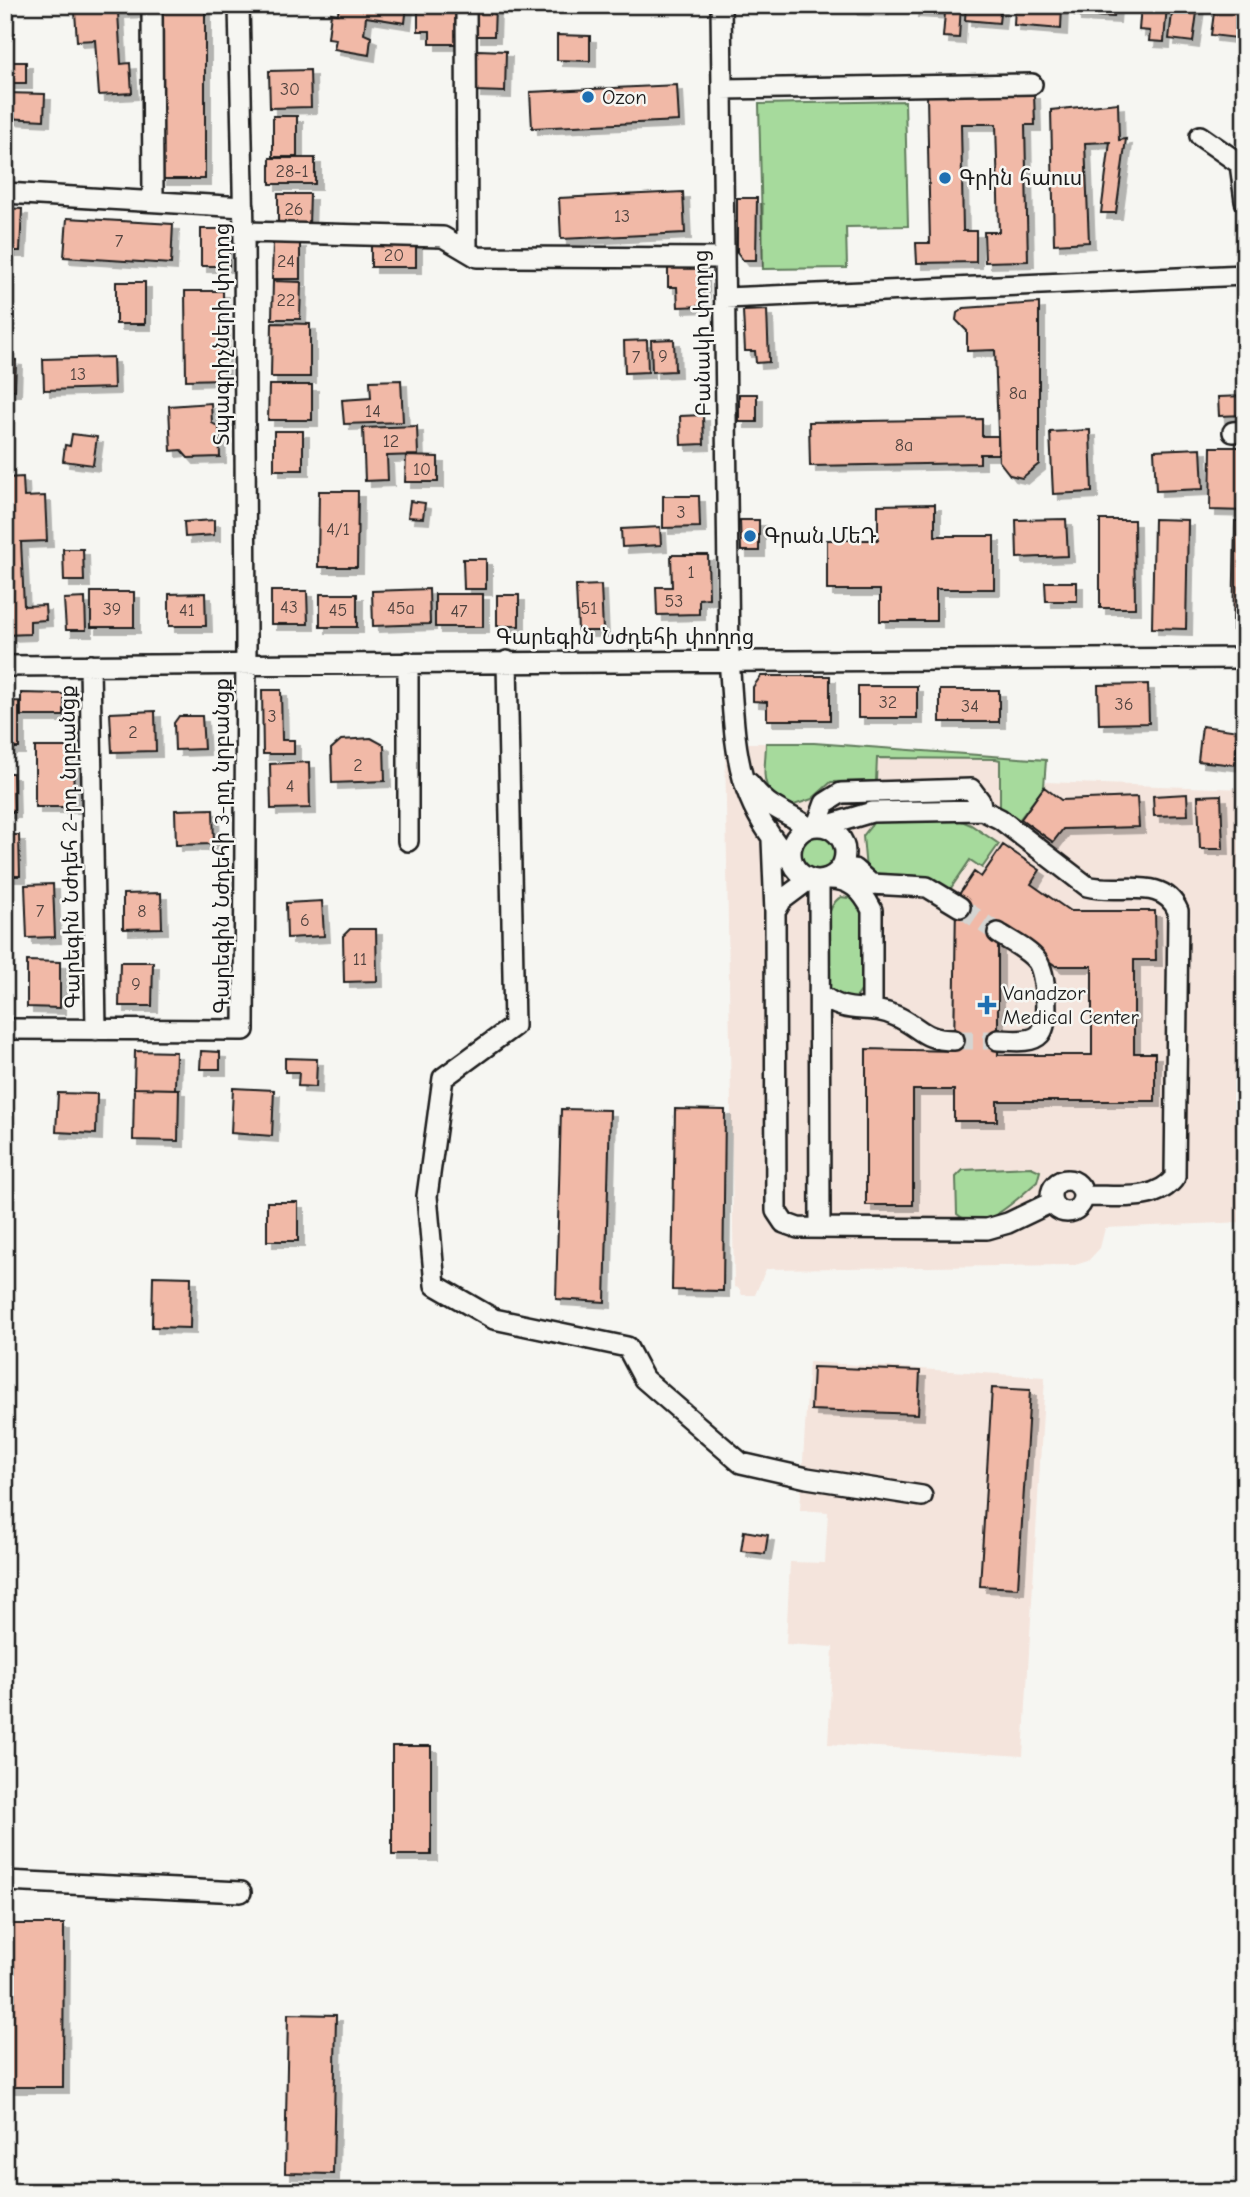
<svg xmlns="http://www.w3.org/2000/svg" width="1250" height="2197" font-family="'Comic Neue','Noto Sans Armenian',sans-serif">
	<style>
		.built { fill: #f4e4dc }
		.green { fill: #a6da9c; stroke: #617b5c; stroke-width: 2 }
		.building { fill: #f1b9a7; stroke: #1c1c1c; stroke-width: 2; fill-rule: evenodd; filter: url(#shadow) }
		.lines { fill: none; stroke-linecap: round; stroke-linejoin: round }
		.minor-tunnel { stroke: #d5d5d2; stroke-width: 19; stroke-dasharray: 19 10; stroke-linecap: butt }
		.minor-casing { stroke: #1c1c1c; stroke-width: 24 }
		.minor { stroke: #f6f6f2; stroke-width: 19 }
		.poi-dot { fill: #1f6fb2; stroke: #f6f6f2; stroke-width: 2.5 }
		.labels { text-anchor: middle; stroke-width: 5; stroke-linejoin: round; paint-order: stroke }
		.number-label { font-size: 18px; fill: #51433f }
		.poi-label { font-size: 21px; fill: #1c1c1c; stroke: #f6f6f2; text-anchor: start }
		.street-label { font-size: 21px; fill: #1c1c1c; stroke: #f6f6f2 }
	</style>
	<defs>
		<filter id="shadow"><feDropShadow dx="6" dy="6" stdDeviation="0" flood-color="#0004"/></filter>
	</defs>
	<rect width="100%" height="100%" fill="#f6f6f2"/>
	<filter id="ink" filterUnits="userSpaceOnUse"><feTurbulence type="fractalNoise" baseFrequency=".0143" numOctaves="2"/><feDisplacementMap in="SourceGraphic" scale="14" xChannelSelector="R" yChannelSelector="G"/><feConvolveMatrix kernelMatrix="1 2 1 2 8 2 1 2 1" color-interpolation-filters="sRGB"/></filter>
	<g filter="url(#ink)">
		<!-- built -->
		<path class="built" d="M725 743H814L994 755 1046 760 1045 782 1245 789V1222L1105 1228 1100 1248 1088 1261 1075 1265 766 1269 755 1295H742L739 1288 734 1287Z
			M809 1362 1045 1377 1023 1756 828 1744 833 1647 786 1644 790 1562 825 1563 828 1512 800 1510Z"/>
		<!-- green -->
		<path class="green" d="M905 101 908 226 846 227 847 268 763 269 759 104Z
			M766 743H814L1046 760 1044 787 1016 824 1000 812V760L996 759 877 758 876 781 831 782 812 799 791 806C757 787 765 780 766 743Z
			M957 819 971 825 999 844 982 868 970 860 949 891 877 878 866 870 863 836 874 822Z
			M799 853a19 19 0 1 1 38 0a19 19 0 1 1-38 0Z
			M841 897 856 899 864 912 863 988 856 998 844 1001 827 988C827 965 819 908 841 897Z
			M1031 1167 1040 1171 1037 1182C1017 1198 983 1237 957 1214L956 1177 963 1170Z"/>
		<!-- building -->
		<path class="building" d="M89 5H139V11L118 12 121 64 130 63 132 93 99 95 95 40 77 41 75 12 90 11Z
			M161 5H205V179H161Z
			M339 5H407L405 23 366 17 364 34 371 37 369 55 334 49 336 39 328 38 331 13 338 14Z
			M418 5H459V44H430V31H418Z
			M475 5H495L494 36H475Z
			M852 5H883V10L852 9Z
			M913 5H961L959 38 943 37 945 13 912 11Z
			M966 5H1001L999 23 965 20Z
			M1015 5H1062L1061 29 1014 25Z
			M1075 5H1115L1114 17 1075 15Z
			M1141 5H1167L1164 42 1149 41 1150 31 1139 30Z
			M1173 5H1198L1193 42 1169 39Z
			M1215 5 1245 8V39L1211 35Z
			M557 35 590 36V61L557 60Z
			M477 50 506 51 505 92 475 91Z
			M5 62H26V83H5Z
			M310 70 311 107 270 108 269 71Z
			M677 85 679 121 532 128 530 92Z
			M5 93 45 94 44 120 5 118Z
			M1034 93 1035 125H1025L1028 261 985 262 984 232H999L996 124H961L963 231H976V262L917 263 916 243H930L927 95Z
			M1118 103 1119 140 1126 139 1116 213H1101L1110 142 1085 143 1089 242 1054 244 1051 110Z
			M273 116H297V157H273Z
			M270 158H315V184H270Z
			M683 192 685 233 561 239 559 198Z
			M278 194H310L309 225H278Z
			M737 198H757L756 260H743L737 252Z
			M5 208 22 209 20 251H5Z
			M67 218 173 224 171 264 64 257Z
			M201 229H229V266H201Z
			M273 242H300V279H272Z
			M371 242H416V267H371Z
			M703 267 704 306 678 307 677 287H668V268Z
			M273 281 301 282 300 319H272Z
			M116 282H145V324H116Z
			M185 291H223L224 379 186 380Z
			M1039 303V464L1022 478 1010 475 999 461 995 350 967 351V331L956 320 957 313 964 308Z
			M767 310 769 362 756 363 755 351H745L743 311Z
			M272 323 310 324V377H271Z
			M674 339 675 371 652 372 651 340Z
			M647 340 648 372 625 373 624 341Z
			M113 357 114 388 44 390 43 359Z
			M5 359 16 360 15 390H5Z
			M401 380 403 422 344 424 342 400 371 398 370 381Z
			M269 385H312V420H268Z
			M739 394H757V422H739Z
			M1245 396V415L1219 416 1218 397Z
			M211 403 212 423 219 427 220 457 188 458 181 450 171 451 169 406Z
			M703 415 704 444 681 445 680 416Z
			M982 419V436H998V454H980V463L810 466 809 422Z
			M417 426 418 455 387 456 388 480 365 481 363 428Z
			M1090 430 1092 492 1053 494 1050 432Z
			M274 431H303V470H274Z
			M72 434 97 437 93 465 63 461 65 445 70 446Z
			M1211 447H1245V511L1210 510Z
			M1201 448 1203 489 1156 491 1154 450Z
			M406 456 438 457V482H405Z
			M23 477 24 497 45 496 47 541 21 542 24 606 45 605 46 620 30 621V634L5 635V478Z
			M319 491H358L357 567H318Z
			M663 496H699L700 527 663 528Z
			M410 501 425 503 423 518 408 517Z
			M935 504V536H994V589H936V621H880V590H827V540H878V505Z
			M1066 519 1068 556 1017 558 1016 520Z
			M1154 519 1188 520 1186 629 1152 628Z
			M214 520V535L185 537 184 522Z
			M740 520H759V551H741Z
			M1100 520H1134L1135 608H1100Z
			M1235 521H1245V631L1233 630Z
			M660 527 661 545 622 547 621 529Z
			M63 549H83L84 581H64Z
			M671 555H708L709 598 699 599V614L657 615 656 587H672Z
			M463 559H486V589H464Z
			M1045 582H1077V601H1046Z
			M601 585 603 631H578L576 586Z
			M429 589 430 624 373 626 372 591Z
			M271 591H307L308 624H271Z
			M91 592H134V627H91Z
			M205 593 206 626H169V594Z
			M320 594H357V627H320Z
			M435 594H483V627H435Z
			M497 595H519V626H497Z
			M85 598 86 630H66L64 599Z
			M761 676H830V720H767V702L753 701V687Z
			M1148 684 1149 723 1099 724 1098 685Z
			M858 686H917V718H858Z
			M262 690H281L282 740H294V754H263Z
			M940 690H999V722H940Z
			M21 693 64 694V716H21Z
			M19 701V748H5V702Z
			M155 711 156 751 112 752 110 713Z
			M179 716H202L204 749 175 750 174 723Z
			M1202 726 1239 731 1235 765 1198 761Z
			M371 738 384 745 385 781 332 783 331 749 341 740Z
			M35 747H73L74 807H35Z
			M309 762 310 808 271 809 270 764Z
			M5 773H13L14 812H5Z
			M1044 787 1061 800 1137 797 1139 827 1063 829 1053 842 1021 819Z
			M1187 794 1188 815 1154 816 1153 796Z
			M1221 795 1223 849H1200L1198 796Z
			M213 809 214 844 176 845 175 810Z
			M5 835H19L20 876H5Z
			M1003 845 1040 870 1031 884 1070 911H1155L1156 960H1134V1053H1155V1101H997V1121H954V1090H913V1205H866V1049L954 1051 956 899 974 872 981 877ZM998 926 1056 966H1092V1055H998Z
			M53 884 55 937 27 938 25 885Z
			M161 893 162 928 123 929V894Z
			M322 901 324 936 287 938 286 903Z
			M350 929H376L377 981 344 982 343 936Z
			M27 961 60 962V1008L27 1007Z
			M120 962H153L152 1006H119Z
			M135 1051 176 1052 175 1089 134 1088Z
			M201 1051 220 1052V1069H200Z
			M285 1058 317 1059 316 1087 298 1086 299 1072H285Z
			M134 1088 179 1089 178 1141 133 1140Z
			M233 1088 274 1090 272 1136 231 1133Z
			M58 1093 97 1094 96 1134 56 1132Z
			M561 1109 610 1110 605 1302 556 1299Z
			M675 1109 725 1110 723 1291 672 1290Z
			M267 1202H298V1241H267Z
			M153 1276 191 1277 190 1328 152 1327Z
			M813 1367 920 1371 918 1414 811 1410Z
			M992 1388 1030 1390 1018 1588 980 1586Z
			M744 1531 768 1535 765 1554 741 1551Z
			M392 1746H431V1855H392Z
			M5 1924H64L63 2087H5Z
			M288 2014 336 2015 333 2174 285 2173Z"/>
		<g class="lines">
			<!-- minor-tunnel -->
			<path class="minor-tunnel" d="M960 907 998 933
				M954 1040H998"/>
			<defs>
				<path id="minor" d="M152 5 153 201
					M466 5 467 249
					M721 5 729 659C736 743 731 796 792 862
					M722 89 1032 84
					M1200 136 1240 164 1245 201
					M5 193 244 207
					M244 232 443 237 477 257 724 258
					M725 298 1245 275
					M1233 432 1245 431
					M507 661 514 1026 443 1078 427 1196 435 1285 494 1319 627 1347 644 1379 741 1463 807 1478 922 1496
					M408 662V841
					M90 665 96 1030
					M5 666 1245 658
					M749 783C769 810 782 809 808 827
					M817 825 825 803 841 793 971 789 980 801 982 810
					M791 853a27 27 0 1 1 54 0a27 27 0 1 1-54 0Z
					M825 826 872 812 982 810 1000 819 1087 886C1119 895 1163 875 1178 911L1175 1177C1156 1204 1114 1195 1084 1196
					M772 840 775 912
					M854 869 871 884 927 887 960 907
					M810 879 782 900 775 912 776 1211 784 1223 798 1228 987 1229 1008 1223 1052 1202
					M827 879C850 878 862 890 872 910V1009
					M819 880 820 1228
					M998 933C1010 941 1029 950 1037 961 1046 973 1050 1023 1040 1034 1031 1044 1010 1040 998 1040
					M819 993C848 1018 865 1002 896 1016 921 1027 922 1040 954 1040
					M5 1029 244 1030 246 638 244 232 239 5
					M1051 1196a16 16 0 1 1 32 0a16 16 0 1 1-32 0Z
					M5 1881 241 1892"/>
			</defs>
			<!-- minor casing -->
			<use href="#minor" class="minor-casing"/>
			<!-- minor -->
			<use href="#minor" class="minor"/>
		</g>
	</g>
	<!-- markers -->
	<g class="poi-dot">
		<circle cx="588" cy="97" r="7"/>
		<circle cx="945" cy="178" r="7"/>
		<circle cx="750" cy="536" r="7"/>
		<path d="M983.5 994.5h7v7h7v7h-7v7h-7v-7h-7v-7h7z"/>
	</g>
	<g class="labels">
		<!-- number labels -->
		<g class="number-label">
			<text x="290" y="95">30</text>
			<text x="292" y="177">28-1</text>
			<text x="294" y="215">26</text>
			<text x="622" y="222">13</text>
			<text x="119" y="247">7</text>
			<text x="394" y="261">20</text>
			<text x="286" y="267">24</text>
			<text x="286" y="306">22</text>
			<text x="663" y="362">9</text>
			<text x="636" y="363">7</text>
			<text x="78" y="380">13</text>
			<text x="1018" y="399">8a</text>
			<text x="373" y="417">14</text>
			<text x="391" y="447">12</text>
			<text x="904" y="451">8a</text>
			<text x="422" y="475">10</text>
			<text x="681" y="518">3</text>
			<text x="338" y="535">4/1</text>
			<text x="691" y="578">1</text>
			<text x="674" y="607">53</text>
			<text x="289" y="613">43</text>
			<text x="401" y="614">45a</text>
			<text x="589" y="614">51</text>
			<text x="112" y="615">39</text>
			<text x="187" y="616">41</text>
			<text x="338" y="616">45</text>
			<text x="459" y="617">47</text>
			<text x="888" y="708">32</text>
			<text x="1124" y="710">36</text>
			<text x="970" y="712">34</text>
			<text x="272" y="722">3</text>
			<text x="133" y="738">2</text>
			<text x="358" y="771">2</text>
			<text x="290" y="792">4</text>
			<text x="40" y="917">7</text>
			<text x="142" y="917">8</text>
			<text x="305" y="926">6</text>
			<text x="360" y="965">11</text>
			<text x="136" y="990">9</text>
		</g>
		<!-- poi labels -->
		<g class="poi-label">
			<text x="602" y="104">Ozon</text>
			<text x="959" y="185">Գրին հաուս</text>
			<text x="764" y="543">Գրան ՄեԴ</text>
			<text x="1003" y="1000">Vanadzor<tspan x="1003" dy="24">Medical Center</tspan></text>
		</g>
		<!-- street labels -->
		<g class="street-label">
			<text transform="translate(702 333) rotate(-91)" y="7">Բանակի փողոց</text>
			<text transform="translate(222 334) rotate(-90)" y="7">Տպագրիչների փողոց</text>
			<text x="625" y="644">Գարեգին Նժդեհի փողոց</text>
			<text transform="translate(222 846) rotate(-90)" y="7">Գարեգին Նժդեհի 3-րդ նրբանցք</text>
			<text transform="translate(70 847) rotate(-91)" y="7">Գարեգին Նժդեհ 2-րդ նրբանցք</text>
		</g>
	</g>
	<!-- margin -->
	<rect width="1250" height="2197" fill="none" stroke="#f6f6f2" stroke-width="28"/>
	<rect x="14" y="14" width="1222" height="2169" fill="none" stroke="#1c1c1c" stroke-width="2.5" filter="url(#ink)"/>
</svg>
